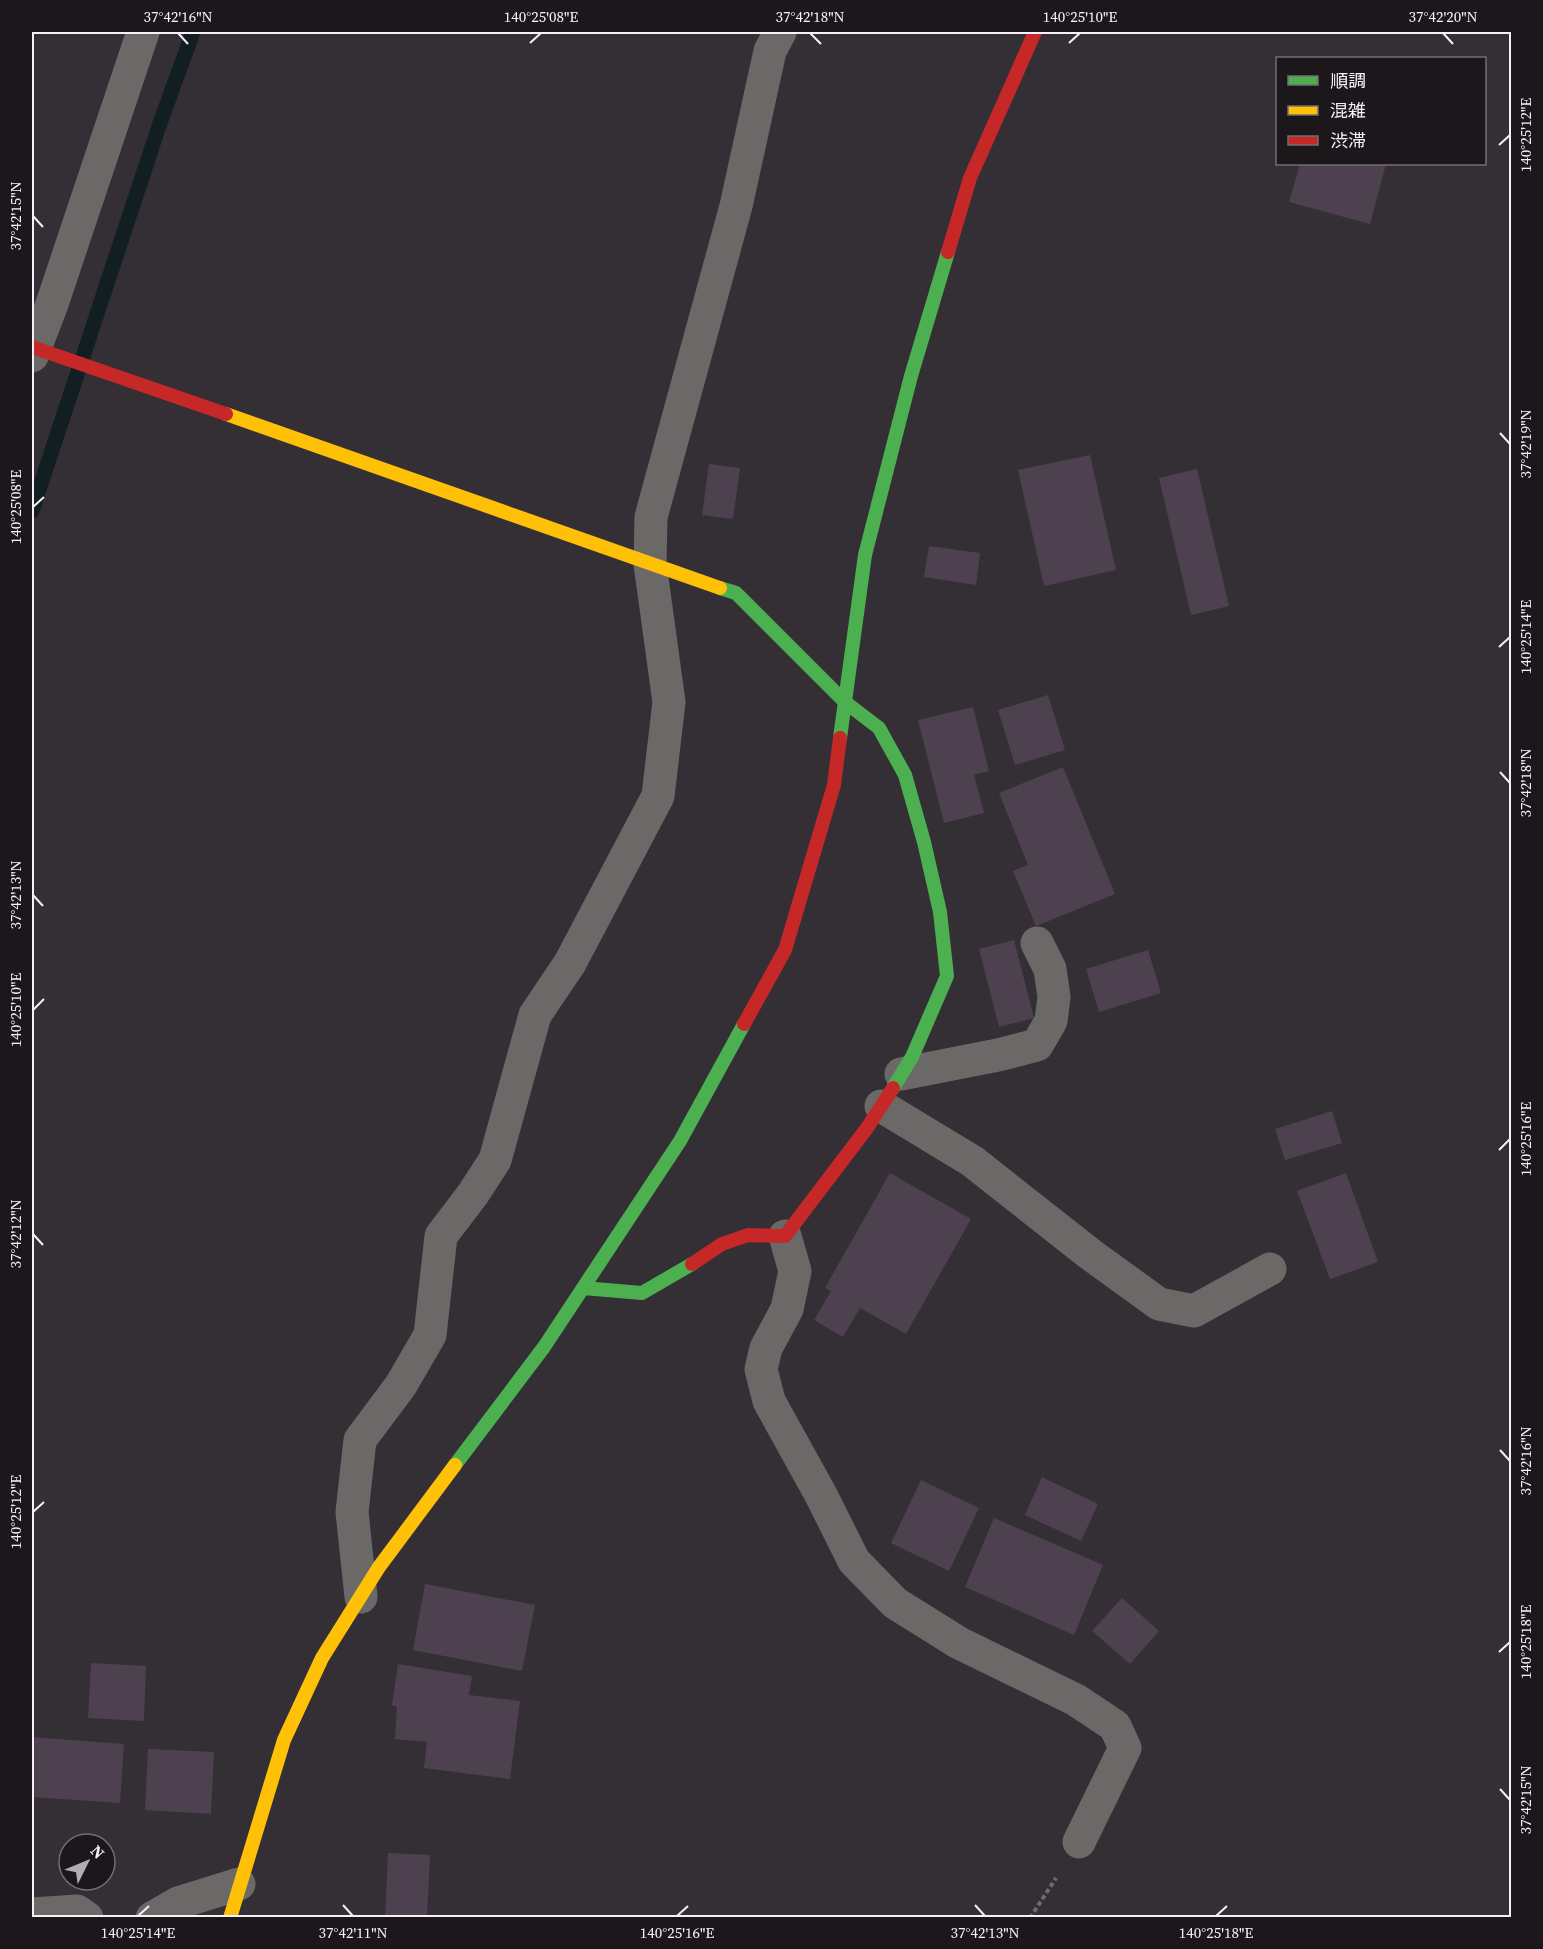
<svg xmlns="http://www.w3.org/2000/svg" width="1543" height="1949" font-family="'Source Serif 4','Noto Sans JP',serif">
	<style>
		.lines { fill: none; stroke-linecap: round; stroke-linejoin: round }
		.stream { stroke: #111e22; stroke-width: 15 }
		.building { fill: #4d414f }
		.path { stroke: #6e6b6d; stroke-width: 4; stroke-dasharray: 4.5 3; stroke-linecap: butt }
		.street { stroke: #6a6968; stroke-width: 33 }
		.fast { stroke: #4caf50; stroke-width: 14 }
		.slow { stroke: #ffc107; stroke-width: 14 }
		.jam { stroke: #c62828; stroke-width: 14 }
		.ticks { fill: none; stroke: #f7f1f7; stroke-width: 2 }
		.neatline { fill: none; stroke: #f7f1f7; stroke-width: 2 }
		.ticks-label { font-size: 15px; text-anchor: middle; fill: #f7f1f7 }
	</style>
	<rect width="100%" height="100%" fill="#342f35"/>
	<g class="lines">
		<!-- stream -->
		<path class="stream" d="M32 511 159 126 193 32"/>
	</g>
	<!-- building -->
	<path class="building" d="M1300 164H1386L1370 224 1289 202Z
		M1090 455 1116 570 1044 586 1018 470Z
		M709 464 740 468 733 519 702 515Z
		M1197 469 1229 606 1191 615 1159 478Z
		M929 546 980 553 976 585 924 577Z
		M1048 695 1065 750 1015 765 998 710Z
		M973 707 989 771 974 775 984 813 944 823 918 720Z
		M1063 767 1115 894 1036 926 1013 871 1028 865 999 793Z
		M1014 940 1034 1018 999 1027 979 949Z
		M1148 950 1161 993 1099 1012 1086 969Z
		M1332 1111 1342 1143 1285 1160 1275 1129Z
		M890 1173 971 1219 906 1334 860 1308 843 1337 814 1320 831 1291 825 1288Z
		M1346 1173 1378 1262 1330 1279 1297 1191Z
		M1042 1477 1098 1504 1081 1541 1025 1515Z
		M921 1480 979 1508 949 1571 891 1543Z
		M994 1518 1103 1565 1074 1635 965 1587Z
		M425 1584 535 1605 522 1671 413 1650Z
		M1122 1598 1159 1631 1130 1664 1092 1631Z
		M91 1663 146 1666 144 1721 88 1718Z
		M398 1664 472 1676 469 1695 520 1701 510 1779 424 1768 427 1742 395 1739 397 1707 392 1705Z
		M32 1737 124 1744 120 1803 32 1797Z
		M148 1749 214 1752 211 1814 145 1810Z
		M388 1853 430 1855 427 1918H385Z"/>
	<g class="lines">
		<!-- path -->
		<path class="path" d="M1030 1918 1056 1878"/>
		<!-- street -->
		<path class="street" d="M32 356 52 304 143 32
			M901 1074 998 1055 1037 1045 1051 1021 1054 997 1050 969 1037 943
			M881 1106 972 1161 1090 1254 1159 1304 1194 1311 1270 1269
			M785 1236 795 1271 787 1309 766 1348 761 1369 769 1401 821 1495 854 1561 895 1603 959 1643 1076 1700 1115 1726 1125 1748 1079 1842
			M361 1597 352 1512 360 1440 401 1385 430 1335 441 1236 473 1194 495 1160 535 1015 570 963 658 796 669 702 650 564 651 517 736 206 770 51 780 32
			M32 1914 77 1911 87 1918
			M152 1918 178 1903 239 1884"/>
		<!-- fast -->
		<path class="fast" d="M720 588 736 593 845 702 879 728 905 775 924 842 940 912 947 976 912 1057 893 1088
			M840 738 865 555 911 376 948 252
			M583 1288 642 1293 692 1264
			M455 1465 544 1347 680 1141 744 1024"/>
		<!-- slow -->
		<path class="slow" d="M226 414 720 588
			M230 1918 284 1740 322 1658 379 1567 455 1465"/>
		<!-- jam -->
		<path class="jam" d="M948 252 970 178 1035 32
			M32 347 226 414
			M744 1024 785 950 834 785 840 738
			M692 1264 722 1244 748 1235 785 1236 867 1128 893 1088"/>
	</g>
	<!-- ticks -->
	<path class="ticks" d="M178 33 188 44M810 33 821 44M1443 33 1453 44M530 43 541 33M1069 43 1080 33M1499 145 1510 135M33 216 43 227M1500 433 1510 444M33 507 44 497M1499 647 1510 637M1500 772 1510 783M33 895 43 906M33 1010 44 999M1499 1150 1510 1139M33 1234 43 1245M1500 1450 1510 1461M33 1512 44 1502M1499 1652 1510 1642M1500 1789 1510 1800M343 1905 353 1916M975 1905 985 1916M138 1916 149 1906M677 1916 688 1906M1216 1916 1227 1906"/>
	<!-- border -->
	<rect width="1543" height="1949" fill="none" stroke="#1b171b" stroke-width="66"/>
	<!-- legend -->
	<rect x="1276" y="57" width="210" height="108" fill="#1b171b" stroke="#736e73" stroke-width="1.5"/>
	<rect x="1288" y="76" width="30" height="9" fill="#4caf50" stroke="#736e73" stroke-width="1.5"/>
	<text x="1330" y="87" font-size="18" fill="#f7f1f7">順調</text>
	<rect x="1288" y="106" width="30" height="9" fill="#ffc107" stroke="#736e73" stroke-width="1.5"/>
	<text x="1330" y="117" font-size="18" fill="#f7f1f7">混雑</text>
	<rect x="1288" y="136" width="30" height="9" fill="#c62828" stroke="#736e73" stroke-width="1.5"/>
	<text x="1330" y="147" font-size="18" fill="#f7f1f7">渋滞</text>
	<!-- north arrow -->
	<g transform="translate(87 1862) rotate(47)"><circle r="28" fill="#1b171b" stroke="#736e73" stroke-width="1.5"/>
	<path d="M0-4.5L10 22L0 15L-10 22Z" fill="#b3adb3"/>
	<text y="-9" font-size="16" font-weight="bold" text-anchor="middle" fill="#f7f1f7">N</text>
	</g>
	<rect x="33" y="33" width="1477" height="1883" class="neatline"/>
	<g class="ticks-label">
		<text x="178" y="22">37°42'16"N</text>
		<text x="541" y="22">140°25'08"E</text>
		<text x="810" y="22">37°42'18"N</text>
		<text x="1080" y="22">140°25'10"E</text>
		<text x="1443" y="22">37°42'20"N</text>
		<text transform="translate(1526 135) rotate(-90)" y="5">140°25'12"E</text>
		<text transform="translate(16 216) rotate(-90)" y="5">37°42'15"N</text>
		<text transform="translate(1526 444) rotate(-90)" y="5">37°42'19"N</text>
		<text transform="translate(16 507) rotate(-90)" y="5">140°25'08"E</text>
		<text transform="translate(1526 637) rotate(-90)" y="5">140°25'14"E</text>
		<text transform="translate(1526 783) rotate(-90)" y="5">37°42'18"N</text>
		<text transform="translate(16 895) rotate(-90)" y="5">37°42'13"N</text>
		<text transform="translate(16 1010) rotate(-90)" y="5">140°25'10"E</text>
		<text transform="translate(1526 1139) rotate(-90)" y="5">140°25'16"E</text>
		<text transform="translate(16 1234) rotate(-90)" y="5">37°42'12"N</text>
		<text transform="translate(1526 1461) rotate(-90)" y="5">37°42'16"N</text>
		<text transform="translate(16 1512) rotate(-90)" y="5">140°25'12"E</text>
		<text transform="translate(1526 1642) rotate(-90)" y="5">140°25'18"E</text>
		<text transform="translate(1526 1800) rotate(-90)" y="5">37°42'15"N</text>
		<text x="138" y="1938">140°25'14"E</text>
		<text x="353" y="1938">37°42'11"N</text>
		<text x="677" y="1938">140°25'16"E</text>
		<text x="985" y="1938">37°42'13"N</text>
		<text x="1216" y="1938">140°25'18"E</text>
	</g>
</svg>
